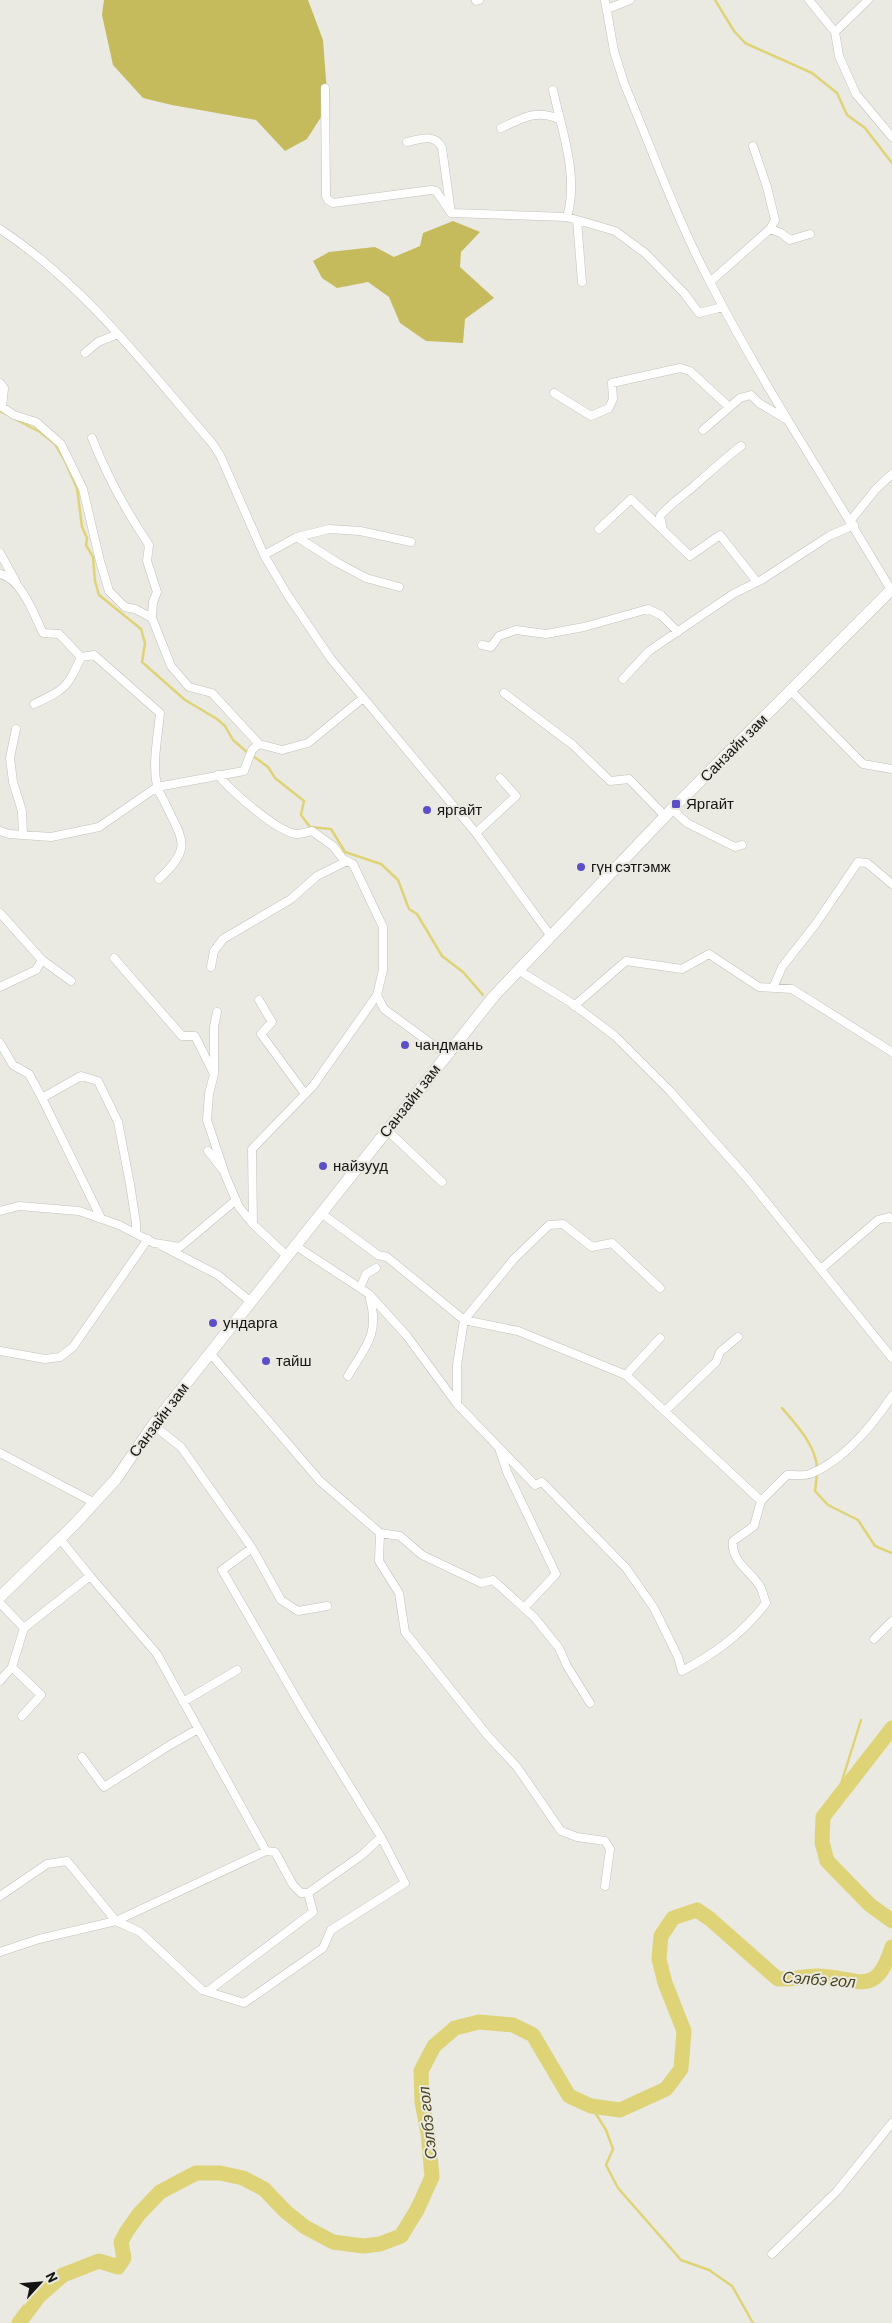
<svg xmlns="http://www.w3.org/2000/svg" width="892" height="2323" font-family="Barlow,sans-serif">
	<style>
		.forest { fill: #c5bb5d }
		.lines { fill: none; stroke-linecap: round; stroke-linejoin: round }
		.stream { stroke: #ded477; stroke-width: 2.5 }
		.river { stroke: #ded477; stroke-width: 15 }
		.street-casing { stroke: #c2c1ba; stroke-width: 9 }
		.secondary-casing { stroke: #c2c1ba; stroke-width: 12 }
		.street { stroke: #fff; stroke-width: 8 }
		.secondary { stroke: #fff; stroke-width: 11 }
		.poi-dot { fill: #5c4ec6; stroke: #eae9e2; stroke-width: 2 }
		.labels { text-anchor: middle; stroke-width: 4; stroke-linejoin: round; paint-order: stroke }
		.street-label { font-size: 15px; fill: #151512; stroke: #eae9e2 }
		.poi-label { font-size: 15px; fill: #151512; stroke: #eae9e2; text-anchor: start }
		.water-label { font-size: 16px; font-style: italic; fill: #48441c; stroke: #eae9e2 }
	</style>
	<rect width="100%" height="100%" fill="#eae9e2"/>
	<!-- forest -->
	<path class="forest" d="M104 0H308L323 40 328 106 307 139 285 151 256 120 172 105 143 98 113 65 102 15Z
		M453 221 480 232 461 252 460 267 494 298 465 319 463 343 426 341 400 323 389 297 368 282 337 288 322 278 313 261 329 252 375 247 394 257 420 246 423 233Z"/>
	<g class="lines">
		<!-- stream -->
		<path class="stream" d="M715 0 734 31 745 43 812 73 837 93 847 115 865 128 892 163
			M0 411 10 416
			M15 419 40 432 55 444 64 459 77 488 82 527 87 538 86 545 93 557 95 581 99 595 141 629 145 643 142 662 185 700 217 719 225 726 233 740 248 753
			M253 756 268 767 275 778 304 801 301 815 310 827 331 829 345 852 381 864 398 880 409 909 417 914 442 956 463 972 483 995
			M782 1408C796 1424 816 1446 817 1468
			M817 1474 815 1491 828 1505 858 1520 875 1546 892 1553
			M836 1800 861 1720
			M591 2106 606 2130 613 2149 606 2165 618 2188 681 2260 709 2270 732 2286 753 2323"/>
		<!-- river -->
		<path class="river" d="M892 1728 823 1817 822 1842 827 1861 870 1905 892 1921
			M19 2323 39 2296 63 2275 99 2261 118 2267 124 2258 121 2242 127 2231 139 2214 160 2192 196 2173H220L243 2178 264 2189 285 2211 305 2227 333 2242 363 2246 380 2244 401 2236 417 2210 432 2177 428 2133 422 2102 421 2071 434 2046 455 2028 479 2022 513 2025 533 2035 569 2096 591 2106 620 2110 666 2089 681 2069 684 2031 665 1983 659 1959 661 1936 673 1918 697 1910 710 1919 778 1979C792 1980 803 1976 816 1976 857 1976 875 2001 892 1947"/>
		<defs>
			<path id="street" d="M605 0 614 51 624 83C652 150 677 220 711 284 765 389 831 488 891 590
				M809 0 835 32 839 56 856 94 892 137
				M476 1 479 0
				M607 9 630 0
				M835 32 868 0
				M325 88 326 196 328 200 333 203 431 190 436 191 451 213 567 217 615 231 645 253 684 293 699 313 723 307
				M553 90C562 131 579 176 567 217
				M501 128C523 118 536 109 559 119
				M407 142C421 139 435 133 442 148L451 213
				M577 220 582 282
				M0 229C85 285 146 367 212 443L220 455 264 555 287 594 331 659 476 833 550 935
				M770 229 781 233 790 240 810 234
				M710 282 770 229 775 220 767 187 753 146
				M85 353 98 342 118 334
				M0 383 4 388 2 407 14 415 36 422 61 444 83 489 100 561 109 591 125 607 135 609 152 618 171 666 189 687 212 693 259 744
				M554 393 591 416 609 408 613 399 612 383 680 368 690 371 729 407
				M703 430 740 398 751 395 759 403 786 419
				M92 438C107 476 126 511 149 545L147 561 157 592 153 602 152 618
				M851 520 876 489 892 474
				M599 529 631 499 690 556 720 535 757 582
				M663 530 660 516C670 504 681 497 693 487 709 473 724 459 741 446
				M297 537 329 529 360 531 411 542
				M0 553 16 582
				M264 555 297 537 338 563 366 578 399 587
				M0 574C22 579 34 615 43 633L59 634 81 657 94 655 160 713C158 736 152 763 157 786 158 792 163 798 165 803 183 841 193 847 159 879
				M482 645 491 647 499 636 516 630 546 634 584 627 648 609 661 615 678 632
				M623 679 649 651 733 594 763 579 829 536 854 525
				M791 691 863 764 892 769
				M504 693 573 745 610 781 629 779 665 816
				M34 704C66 689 67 688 81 657
				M16 729 10 758 13 782 22 811 23 835
				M218 775C231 791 276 831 296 834 301 834 307 832 312 831L333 846 343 859 353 864 383 927V970L377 995 384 1009 447 1055
				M672 809 687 823 735 847 742 845
				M0 831 9 834 51 837 99 827 157 787 244 771 252 750 259 744 282 750 308 743 363 698
				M476 833 516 796 500 778
				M0 913 42 960 71 981
				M114 958 182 1036H195L213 1072
				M211 967 214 951 223 939 291 899 317 876 347 861
				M518 970 570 1002 615 1036 670 1091 747 1178 892 1358
				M0 987 36 970 42 960
				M773 988 782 967 815 925 858 862 867 863 892 884
				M259 1000 272 1022 261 1034 305 1094
				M574 1006 626 961 682 969 709 954 759 987 792 989 892 1052
				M217 1012 214 1027V1074L209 1094 207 1120 226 1177 239 1207 253 1224 287 1256
				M0 1043 13 1065 29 1074 42 1098
				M387 1130 442 1182
				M208 1151 222 1169
				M0 1211 19 1206 79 1211 119 1225 154 1243 180 1247 236 1200
				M321 1213 378 1255 387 1257 464 1320 518 1331 626 1375 761 1501
				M101 1218 42 1098 81 1076 98 1081 118 1122 130 1184 136 1223V1233
				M253 1224 252 1149 313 1086 377 995
				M162 1246 218 1275 251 1302
				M296 1246 360 1288
				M376 1268 366 1274 360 1288 369 1294 407 1336 457 1404
				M821 1269 878 1220 889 1217 892 1219
				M660 1288 612 1243 592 1247 563 1224 549 1225 514 1259 464 1320 457 1365V1404L535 1485 542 1482 626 1568 654 1608 678 1657 682 1671C716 1653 743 1633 766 1603 764 1598 763 1593 761 1588 752 1572 730 1561 733 1541L754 1526 761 1501 787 1475C794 1475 804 1476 810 1474 845 1460 872 1426 892 1396
				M0 1351 45 1359 60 1357 73 1347 148 1239
				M210 1353 320 1481 380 1533 400 1536 422 1555 481 1583 493 1580 534 1617 559 1648 567 1666 590 1703
				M626 1375 660 1338
				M348 1376C365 1347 380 1334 370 1299
				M665 1411 716 1362 720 1352 738 1337
				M153 1425 181 1447 252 1548 281 1600 298 1611 327 1606
				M500 1451 507 1472 556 1574 524 1608
				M0 1453 95 1503
				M380 1533 379 1561 399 1593 405 1632 488 1736 517 1767 561 1831 577 1837 605 1841 610 1849 605 1886
				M60 1539 90 1576
				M0 1603 24 1628 12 1667 0 1681
				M24 1628 90 1576 157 1654 266 1851
				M874 1639 892 1621
				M12 1667 41 1695 22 1716
				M183 1702 237 1670
				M82 1757 104 1787 170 1745 198 1729
				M0 1896 47 1864 67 1861 116 1921 140 1932 202 1990 244 2003 323 1948 331 1930 405 1883 381 1837 303 1710 222 1570 252 1548
				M0 1952 39 1939 116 1921 266 1851 275 1852 293 1885 301 1893H308
				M208 1991 313 1912 308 1893 362 1855 381 1837
				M772 2254 837 2191 892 2123"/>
			<path id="secondary" d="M0 1597 75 1524 116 1479 153 1425 494 996 672 809 892 589"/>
		</defs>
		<!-- street casing -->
		<use href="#street" class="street-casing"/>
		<!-- secondary casing -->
		<use href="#secondary" class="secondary-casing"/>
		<!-- street -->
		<use href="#street" class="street"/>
		<!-- secondary -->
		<use href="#secondary" class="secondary"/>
	</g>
	<!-- markers -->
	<g class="poi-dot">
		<rect x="671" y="799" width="10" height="10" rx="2.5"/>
		<circle cx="427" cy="810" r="5"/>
		<circle cx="581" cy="867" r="5"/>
		<circle cx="405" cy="1045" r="5"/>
		<circle cx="323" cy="1166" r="5"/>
		<circle cx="213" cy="1323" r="5"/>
		<circle cx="266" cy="1361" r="5"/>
	</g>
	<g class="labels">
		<!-- street labels -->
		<g class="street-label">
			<text transform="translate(734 748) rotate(-45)" y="5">Санзайн зам</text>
			<text transform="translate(410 1101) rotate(-52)" y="5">Санзайн зам</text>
			<text transform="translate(159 1420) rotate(-53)" y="5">Санзайн зам</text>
		</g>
		<!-- poi labels -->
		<g class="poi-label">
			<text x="686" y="809">Яргайт</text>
			<text x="437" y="815">яргайт</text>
			<text x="591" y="872">гүн сэтгэмж</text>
			<text x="415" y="1050">чандмань</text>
			<text x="333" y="1171">найзууд</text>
			<text x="223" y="1328">ундарга</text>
			<text x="276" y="1366">тайш</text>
		</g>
		<!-- water labels -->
		<g class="water-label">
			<text transform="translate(819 1979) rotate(4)" y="6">Сэлбэ гол</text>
			<text transform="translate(427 2123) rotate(-96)" y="6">Сэлбэ гол</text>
		</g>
	</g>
	<!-- north arrow -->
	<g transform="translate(40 2283) rotate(64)" stroke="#eae9e2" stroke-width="4" paint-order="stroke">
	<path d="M0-4L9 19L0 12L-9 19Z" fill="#151512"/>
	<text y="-8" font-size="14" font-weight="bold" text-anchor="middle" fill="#151512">N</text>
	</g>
</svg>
